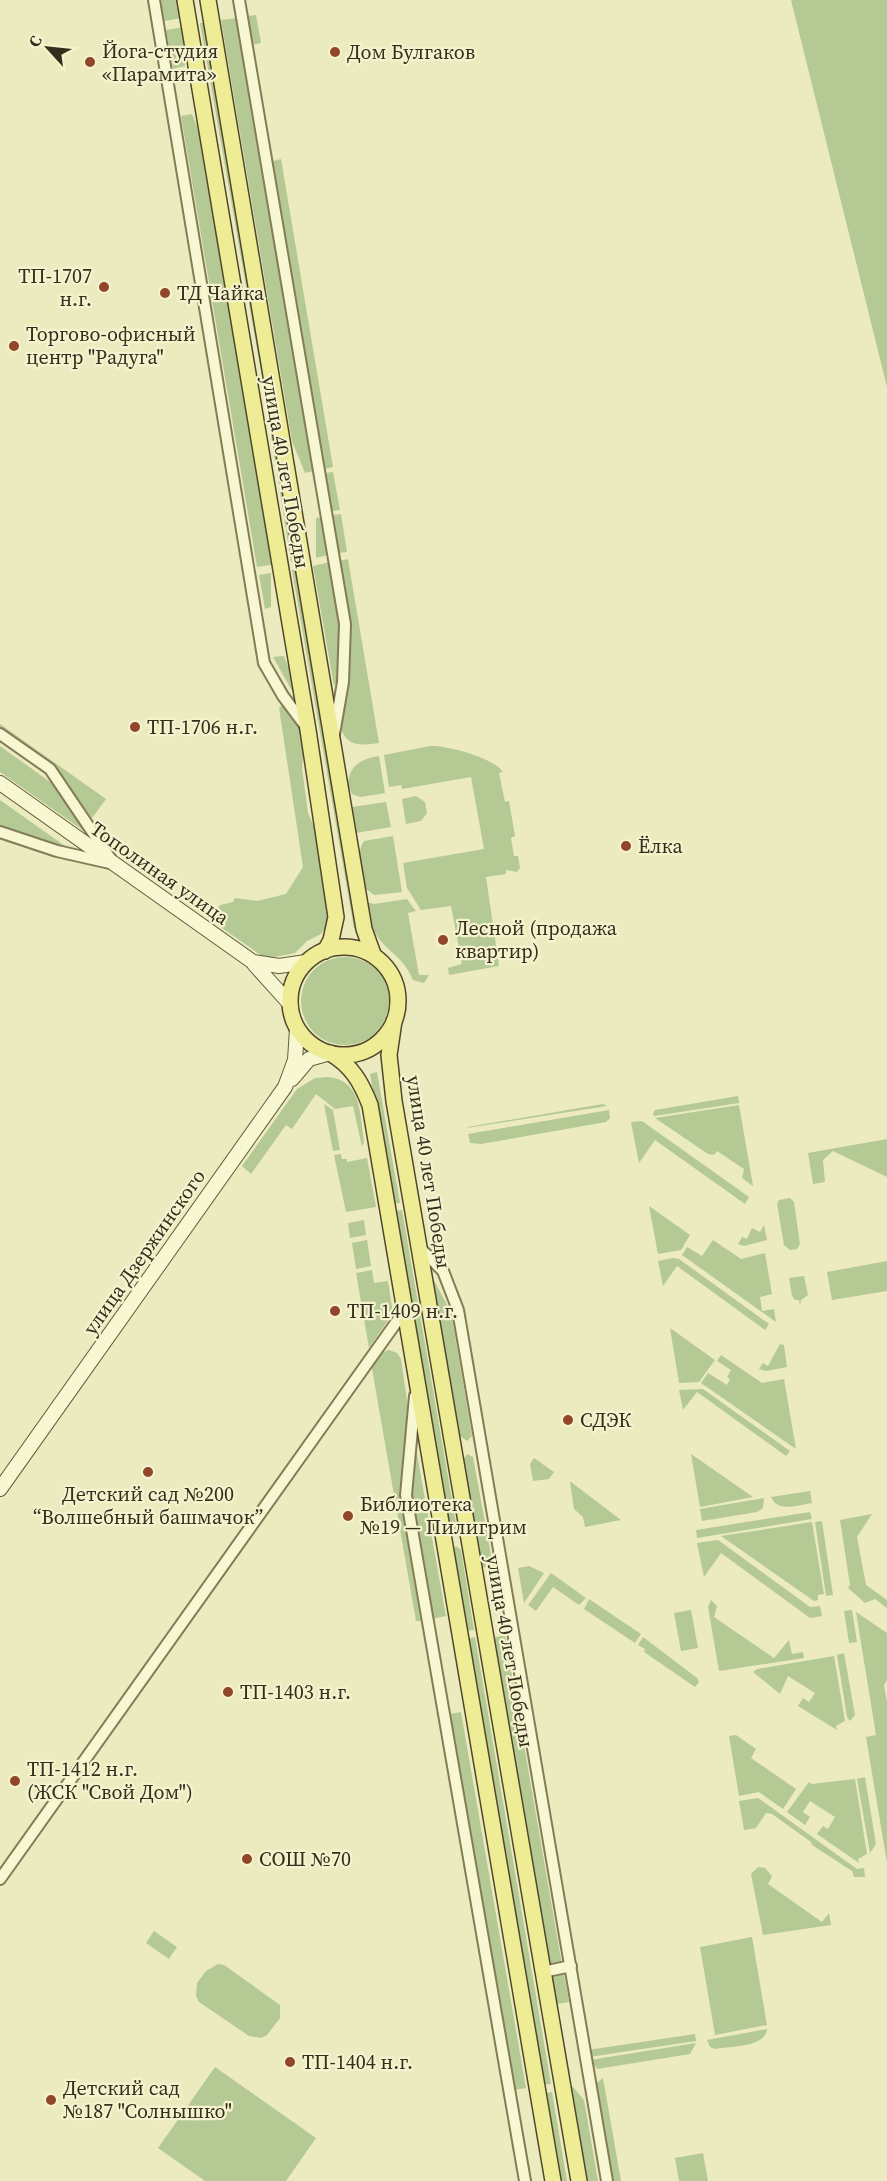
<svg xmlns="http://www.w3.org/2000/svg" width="887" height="2181" font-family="'Source Serif 4',serif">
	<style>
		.green { fill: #b4c993 }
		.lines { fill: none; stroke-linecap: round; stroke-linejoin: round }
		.street-casing { stroke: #847c58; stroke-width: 14 }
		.secondary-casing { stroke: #655c3b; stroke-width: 16 }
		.primary-casing { stroke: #51482c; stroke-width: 18 }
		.street { stroke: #f7f7d1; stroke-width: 10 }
		.secondary { stroke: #f7f7d1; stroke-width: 14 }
		.primary { stroke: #efec96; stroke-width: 15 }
		.poi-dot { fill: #91462a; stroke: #f4f3ce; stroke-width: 2 }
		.labels { text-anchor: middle; stroke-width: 4.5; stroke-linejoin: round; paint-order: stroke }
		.poi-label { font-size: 20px; fill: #342e1c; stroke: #f4f3ce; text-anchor: start }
		.street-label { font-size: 20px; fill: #342e1c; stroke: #f4f3ce }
	</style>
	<rect width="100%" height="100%" fill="#ecebbf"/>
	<!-- green -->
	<path class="green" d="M161 0H179L182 18 164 21Z
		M791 0H887V387Z
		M256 15 261 43 252 45 247 16Z
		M237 18 314 471 305 473 292 441 221 20Z
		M200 23H205L265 376 262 378Z
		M183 27 185 66 173 69 166 30Z
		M192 114 202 139 275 564 257 567 181 116Z
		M281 159 333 467 325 469 273 161Z
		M265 397H268L297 561 291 562Z
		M333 472 340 510 332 511 325 473Z
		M341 514 347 552 339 553 332 515Z
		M322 517 328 555 316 558V518Z
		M348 559 379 743C363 745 348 748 341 729L351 635 339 561Z
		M330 562C334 588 350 666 334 686L313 566Z
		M297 569 356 927 354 929 292 570Z
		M271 573V607L265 609 259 575Z
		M284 656 294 682 295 696 273 657Z
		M284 704 301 724 304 746 302 768 308 813 319 838 331 908 329 922 321 934 307 941 295 953 270 958 262 956 222 928 216 913 220 905 233 902 235 898 257 901 286 894 303 867 279 708Z
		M0 724 106 799 92 818 60 775 0 733Z
		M0 746 53 784 84 831 0 772Z
		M430 746C446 745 495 758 503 772L499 773 505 802 509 801 515 836 511 838 514 856H518L520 868 517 872 506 870V874L486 877 499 966 449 975 448 968 462 964 451 906 421 910 407 888 403 863 484 849 471 777 402 789 401 785 389 787 384 755Z
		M379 756 385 793 360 797 352 794 348 785C349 765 361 759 379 756Z
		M416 796 425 802 427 813 421 821 406 824 402 799Z
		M0 800 65 846 66 849 0 827Z
		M386 802 391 827 356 833 352 807Z
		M393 836 402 892 374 895 365 888C362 873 355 853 364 841Z
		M407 899 416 911 408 913 419 975H429L424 983 413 980C403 957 393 956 379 939 371 928 369 915 367 902L374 904Z
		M301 1001a44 44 0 1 1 88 0a44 44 0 1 1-88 0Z
		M377 1072 400 1203 393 1204 370 1074Z
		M328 1077C362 1080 360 1115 364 1142L362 1147 353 1106 335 1109 316 1094 292 1129 286 1125 251 1174 242 1166 297 1089 315 1078Z
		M738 1096 739 1103 654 1116 653 1114 655 1110Z
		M324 1104 333 1110 340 1150 333 1151Z
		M603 1104 607 1106 467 1128 468 1127Z
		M739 1105 753 1186 742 1178 744 1169 717 1151 714 1155 708 1154 655 1118Z
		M609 1110 610 1118 606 1122 481 1144 470 1143 468 1134Z
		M642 1121 749 1197 745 1204 655 1140 639 1163 631 1122Z
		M887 1139V1177L833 1151 823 1160 825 1182 813 1184 808 1153Z
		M341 1154 342 1159H347V1162L367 1158 376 1207 346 1212 334 1155Z
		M790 1198 794 1202 800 1244 797 1249 790 1250 784 1245 777 1204 779 1200Z
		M649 1206 690 1235 681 1250 658 1254Z
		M402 1210 457 1529 454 1534 449 1531 395 1211Z
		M364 1220 366 1235 350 1238 348 1223Z
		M764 1225 767 1240 744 1246 738 1244 742 1237 747 1239 752 1228 760 1232Z
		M367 1240 371 1266 356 1269 352 1243Z
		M713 1240 741 1259 765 1253 772 1294 760 1297 762 1311 774 1309 776 1322 682 1255 687 1247 702 1256Z
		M673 1258 679 1259 769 1324 765 1330 677 1266 663 1286 658 1261Z
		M887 1261V1291L832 1300 827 1272Z
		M372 1270 374 1283 388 1281 393 1313 369 1348 356 1273Z
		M430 1273 451 1312 472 1436 467 1441 460 1436Z
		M804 1276 808 1295 801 1300 800 1306 799 1300H795L792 1296 789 1278Z
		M670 1328 715 1360 699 1382 679 1383Z
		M780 1344 784 1345 787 1367 766 1371 759 1369 763 1363 768 1366Z
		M389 1350 397 1353 401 1359 409 1414 399 1494 421 1621H416L371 1363 378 1354Z
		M721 1355 762 1383 784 1379 796 1449 701 1383 708 1373 727 1385 730 1379 727 1377 731 1370 717 1361Z
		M703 1389 790 1451 786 1456 697 1392 683 1410 679 1390Z
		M415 1443 446 1616 432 1619 410 1494Z
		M467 1454 473 1457 493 1566 482 1568 463 1460Z
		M691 1454 753 1497 700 1507Z
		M534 1458 554 1472 549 1479 533 1481 530 1464Z
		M570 1482H571L621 1520 585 1527 583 1517 574 1509Z
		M810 1491 812 1503C798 1505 778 1513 771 1497Z
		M764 1498 763 1508 757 1512 702 1521 700 1509Z
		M810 1512 812 1519 697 1538 696 1530Z
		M872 1514 857 1537 866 1585 887 1600V1608L875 1599 865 1603 848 1588 850 1585 840 1520Z
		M822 1521 833 1595 826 1596 815 1522Z
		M812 1522 824 1594 818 1595V1600L814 1601 721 1536Z
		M718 1540 810 1607 820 1606 822 1616 810 1618 721 1553 704 1577 697 1543Z
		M456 1546 461 1550 474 1630 466 1631 453 1549Z
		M529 1566 544 1573 524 1603 518 1568Z
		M551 1573 586 1598 579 1605 553 1587 536 1611 528 1605Z
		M589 1599 641 1634 635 1643 584 1609Z
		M711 1600 717 1606 714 1617 774 1658 789 1640 792 1654 803 1652 804 1658 719 1671 708 1607Z
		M691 1610 698 1648 681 1651 674 1613Z
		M852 1610 857 1642 849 1643 844 1611Z
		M856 1612 887 1633V1680L884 1685 887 1702V1863L866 1737 876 1735Z
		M505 1635 562 1965 550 1967 493 1638Z
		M475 1637 551 2084 543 2085 467 1639Z
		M643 1637 697 1678 699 1682 695 1687 644 1652 645 1649 638 1645Z
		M844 1653 855 1715 850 1721 847 1717 837 1655Z
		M834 1656 845 1721 836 1726 837 1730 798 1706 803 1698 809 1702 815 1693 788 1676 780 1694 753 1672 757 1669Z
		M461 1712 526 2088 514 2090 449 1714Z
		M736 1735 756 1749 751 1758 796 1789 783 1809 759 1792 739 1796 729 1736Z
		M865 1777 876 1844 870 1853 857 1779Z
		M855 1779 867 1854 858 1859 859 1863 817 1834 823 1826 828 1829 835 1817 810 1801 803 1812 810 1817 805 1825 787 1812 809 1782 812 1784Z
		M758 1798 857 1869 864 1868 865 1877H854L852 1871 812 1845 811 1842 772 1814 766 1813 756 1828 744 1830 739 1801Z
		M758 1867 765 1868 772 1876 768 1884 822 1922 829 1913 831 1925 763 1935 751 1874Z
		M154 1931 177 1947 169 1959 146 1943Z
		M752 1937 767 2025 715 2035 700 1947Z
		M218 1964 224 1965 280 2005V2018L267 2035 261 2038 249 2036 199 2002 196 1996 197 1983 206 1971Z
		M564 1974 569 2002 557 2004 552 1977Z
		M767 2029C765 2048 730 2046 715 2049L710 2047 707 2040Z
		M695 2034 696 2041 589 2057 588 2050Z
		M696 2043 690 2054 597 2069 590 2060Z
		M215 2067 316 2138 286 2181H205L158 2148Z
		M603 2078 621 2181H610L594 2085Z
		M573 2087 584 2100 598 2181H586L570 2088Z
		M552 2092 567 2181H560L545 2093Z
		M703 2153 708 2181H679L675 2158Z"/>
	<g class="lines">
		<defs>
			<path id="street" d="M154 0 264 663 283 696 307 728
				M239 0 345 624 343 682 334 734
				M0 734 50 769 110 858
				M0 832 57 851 110 863
				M420 1248 443 1271 458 1310 607 2181
				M415 1396 406 1495 525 2181
				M0 1879 405 1310
				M543 1972 571 1966"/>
			<path id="secondary" d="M0 783 253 962 279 966 306 962
				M254 964 290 1004
				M292 1079 309 1059 330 1053
				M0 1489 285 1087 295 1060 297 1029"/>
			<path id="primary" d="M185 0 308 730 336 917 331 940 325 951
				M208 0 364 929 373 954
				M290 1001a54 54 0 1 1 108 0a54 54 0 1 1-108 0Z
				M394 1021 389 1055 394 1101 579 2181
				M330 1053C352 1066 361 1082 370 1105L553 2181"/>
		</defs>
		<!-- street casing -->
		<use href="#street" class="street-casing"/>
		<!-- secondary casing -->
		<use href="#secondary" class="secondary-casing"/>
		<!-- primary casing -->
		<use href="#primary" class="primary-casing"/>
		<!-- street -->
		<use href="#street" class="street"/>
		<!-- secondary -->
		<use href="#secondary" class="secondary"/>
		<!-- primary -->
		<use href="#primary" class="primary"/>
	</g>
	<!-- markers -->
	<g class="poi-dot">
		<circle cx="335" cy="52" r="6"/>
		<circle cx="90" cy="62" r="6"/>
		<circle cx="104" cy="287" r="6"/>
		<circle cx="165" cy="293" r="6"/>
		<circle cx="14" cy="346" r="6"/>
		<circle cx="135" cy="727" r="6"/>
		<circle cx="626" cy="846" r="6"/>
		<circle cx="443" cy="940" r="6"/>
		<circle cx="335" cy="1311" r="6"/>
		<circle cx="568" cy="1420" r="6"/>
		<circle cx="148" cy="1472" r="6"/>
		<circle cx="348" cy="1516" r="6"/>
		<circle cx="228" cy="1692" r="6"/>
		<circle cx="15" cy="1781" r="6"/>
		<circle cx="247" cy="1859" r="6"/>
		<circle cx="290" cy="2062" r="6"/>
		<circle cx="51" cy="2100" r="6"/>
	</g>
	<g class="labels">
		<!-- poi labels -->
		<g class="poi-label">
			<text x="102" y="58">Йога-студия<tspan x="102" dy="23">«Парамита»</tspan></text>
			<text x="347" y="59">Дом Булгаков</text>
			<text x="92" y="283" text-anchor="end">ТП-1707<tspan x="92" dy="23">н.г.</tspan></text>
			<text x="177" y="300">ТД Чайка</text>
			<text x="26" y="341">Торгово-офисный<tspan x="26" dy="23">центр "Радуга"</tspan></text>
			<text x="147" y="734">ТП-1706 н.г.</text>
			<text x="638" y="853">Ёлка</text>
			<text x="455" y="935">Лесной (продажа<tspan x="455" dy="23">квартир)</tspan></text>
			<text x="347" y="1318">ТП-1409 н.г.</text>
			<text x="580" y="1427">СДЭК</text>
			<text x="148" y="1501" text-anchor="middle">Детский сад №200<tspan x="148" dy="23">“Волшебный башмачок”</tspan></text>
			<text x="360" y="1511">Библиотека<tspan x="360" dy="23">№19 — Пилигрим</tspan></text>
			<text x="240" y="1699">ТП-1403 н.г.</text>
			<text x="27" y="1776">ТП-1412 н.г.<tspan x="27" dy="23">(ЖСК "Свой Дом")</tspan></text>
			<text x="259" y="1866">СОШ №70</text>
			<text x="302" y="2069">ТП-1404 н.г.</text>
			<text x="63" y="2095">Детский сад<tspan x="63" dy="23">№187 "Солнышко"</tspan></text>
		</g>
		<!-- street labels -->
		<g class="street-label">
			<text transform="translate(286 472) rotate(80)" y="7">улица 40 лет Победы</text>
			<text transform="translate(160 873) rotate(35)" y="7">Тополиная улица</text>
			<text transform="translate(429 1172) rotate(81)" y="7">улица 40 лет Победы</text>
			<text transform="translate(144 1252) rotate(-55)" y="7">улица Дзержинского</text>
			<text transform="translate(510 1651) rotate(80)" y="7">улица 40 лет Победы</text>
		</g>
	</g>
	<!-- north arrow -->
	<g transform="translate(48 48) rotate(297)" stroke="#f4f3ce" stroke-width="4.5" paint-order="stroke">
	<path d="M0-4.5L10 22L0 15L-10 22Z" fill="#342e1c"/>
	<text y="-9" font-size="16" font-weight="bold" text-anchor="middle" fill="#342e1c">С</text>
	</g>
</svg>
